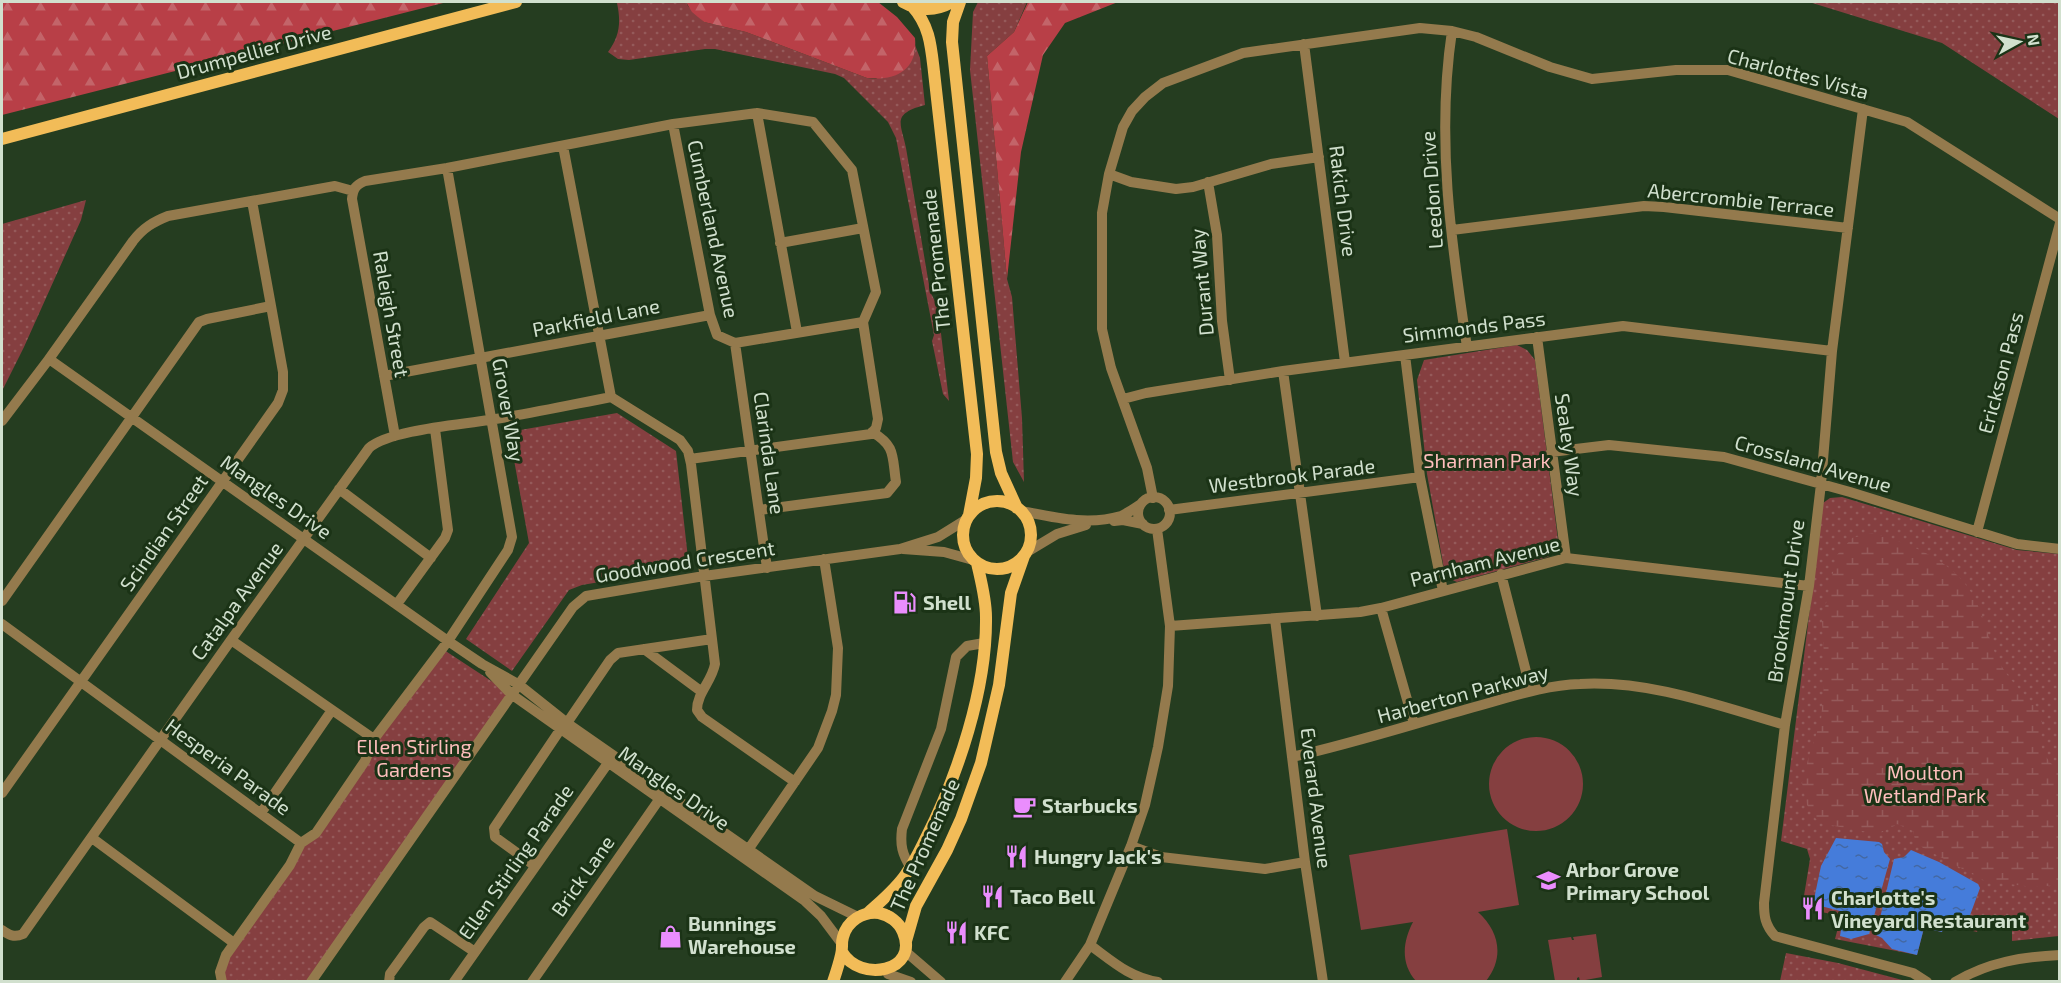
<svg xmlns="http://www.w3.org/2000/svg" width="2061" height="983" font-family="'Exo 2',sans-serif">
	<style>
		.grass { fill: url(#grass-dots) }
		.forest { fill: url(#forest-firs) }
		.wetland { fill: url(#wetland-marsh) }
		.garden { fill: #853f40 }
		.water { fill: url(#water-ripples) }
		.lines { fill: none; stroke-linecap: round; stroke-linejoin: round }
		.minor { stroke: #947a4d; stroke-width: 10 }
		.major { stroke: #f2bc58; stroke-width: 12 }
		.labels { text-anchor: middle; stroke-width: 6; stroke-linejoin: round; paint-order: stroke }
		.street-label { font-size: 20px; fill: #d1e0ce; stroke: #1b3316 }
		.park-label { font-size: 20px; fill: #ffbfbd; stroke: #1b3316 }
		.poi-label { font-size: 20px; font-weight: bold; fill: #d1e0ce; stroke: #1b3316; text-anchor: start }
	</style>
	<defs>
		<pattern id="grass-dots" width="8" height="8" patternUnits="userSpaceOnUse" patternTransform="scale(1.5)"><rect width="8" height="8" fill="#853f40"/><path d="M2 2h.1M6 6h.1" fill="none" stroke="#955a5a" stroke-width="1.8" stroke-linecap="round"/></pattern>
		<pattern id="forest-firs" width="22" height="20" patternUnits="userSpaceOnUse" patternTransform="scale(1.5)"><rect width="22" height="20" fill="#b83f47"/><path d="M5 1l3.5 6h-7zM16 11l3.5 6h-7z" fill="#c36469"/></pattern>
		<pattern id="wetland-marsh" width="20" height="14" patternUnits="userSpaceOnUse" patternTransform="scale(1.5)"><rect width="20" height="14" fill="#853f40"/><path d="M1 5h8M5 5V1M11 12h8M15 12V8" fill="none" stroke="#955a5a"/></pattern>
		<pattern id="water-ripples" width="26" height="14" patternUnits="userSpaceOnUse" patternTransform="scale(1.5)"><rect width="26" height="14" fill="#457cda"/><path d="M2 4q2-2 4 0t4 0M15 11q2-2 4 0t4 0" fill="none" stroke="#4368a3"/></pattern>
	</defs>
	<rect width="100%" height="100%" fill="#253d20"/>
	<!-- grass -->
	<path class="grass" d="M624 2H686L688 6 704 22 746 32 867 78 876 79 915 52V45L920 58 925 105C891 114 901 123 906 148L930 291 938 308 949 401 943 394 932 341 934 335 896 138 888 122 844 78 835 74 715 49H705L629 60 618 59 608 52C620 36 621 22 617 3Z
		M978 2H1027L1014 32 987 56 1007 279 1012 297 1022 418 1024 482 1013 462 970 70 973 12Z
		M1809 2H2059V119L1942 43Z
		M86 200 81 220 24 347 2 391V224Z
		M1517 345 1527 350 1535 360 1558 540 1555 549 1548 557 1457 582 1450 579 1444 569 1427 474 1417 380 1424 360Z
		M617 413 676 451 689 567 582 585 569 590 512 671 466 639 529 543 509 432Z
		M1842 497 2017 550 2059 554V936L2012 941V930L1980 922 1977 932 1944 924 1942 932 1924 928 1917 955 1835 939 1841 916 1802 908 1810 859 1807 849 1781 841 1823 503 1830 498Z
		M441 648 511 694 311 981H222V964Z
		M1786 953 1838 963 1906 981H1780Z"/>
	<!-- forest -->
	<path class="forest" d="M2 2H447L2 115Z
		M686 2H878L897 17 915 38C918 70 896 81 867 78L746 32 704 22 692 12Z
		M1028 2H1118L1065 23 1043 55 1021 152 1007 279 987 56 1014 32Z"/>
	<!-- wetland -->
	<path class="wetland" d="M1872 533C1910 544 1953 559 1974 597 1985 618 1989 642 1999 662 2010 682 2028 698 2044 714 2036 738 2039 754 2059 771V885L2033 887 1985 881 1916 844 1913 831 1897 824 1879 834 1829 825 1816 819 1807 805 1802 783 1809 756 1821 720 1825 672 1822 621 1837 555 1852 538Z"/>
	<!-- garden -->
	<path class="garden" d="M1489 784a47 47 0 1 1 94 0a47 47 0 1 1-94 0Z
		M1507 829 1519 905 1478 912C1499 931 1505 957 1486 981H1416C1400 963 1403 941 1413 922L1361 930 1349 855Z
		M1596 934 1602 977 1580 981 1579 977 1577 978V981H1555L1548 940 1571 937 1572 940H1574L1573 937Z"/>
	<!-- water -->
	<path class="water" d="M1836 838 1879 842 1882 844 1884 852 1890 859 1869 934 1851 939 1840 936 1844 912 1813 904 1821 866Z
		M1911 850 1939 862 1978 884 1980 888 1969 918 1963 928 1944 924 1942 932 1924 928 1917 955 1892 949 1882 938 1876 935 1894 859 1904 857Z"/>
	<g class="lines">
		<!-- minor -->
		<path class="minor" d="M1452 31C1436 137 1451 242 1467 347
			M1304 44 1345 362
			M1863 109 1832 351 1821 484 1809 586 1785 725 1764 903C1764 916 1765 925 1775 936L1913 973 1927 982
			M757 113 797 332
			M673 124 710 315 717 335 735 343 863 322
			M563 146 611 397
			M1109 174 1131 182 1176 189 1193 187 1271 164 1319 157
			M1208 182 1217 235 1222 321 1230 380
			M1452 230 1644 206 1664 207 1848 228
			M780 243 863 228
			M1537 337 1566 558
			M735 343 767 568
			M1405 355 1420 477 1443 591
			M49 359 448 641 482 664 518 684 567 723 815 896 858 917
			M1283 371 1317 616
			M384 376 710 315
			M1123 399 1146 393 1283 371 1623 326 1832 351
			M2 421 49 359 133 241C143 228 153 222 168 216L335 186 353 191
			M395 436 352 199C353 188 356 185 365 181L447 168 673 124 757 113 813 122 852 170 876 292 863 322 878 419 876 428 871 434 690 459
			M1551 452 1609 445 1724 457 1850 492 2017 544 2060 549
			M339 489 431 558
			M1138 513a16 16 0 1 1 32 0a16 16 0 1 1-32 0Z
			M1153 498 1147 468 1111 368 1102 329V213L1109 174 1123 127 1132 111 1145 97 1163 83 1243 53 1420 28 1452 31 1476 37 1550 67 1592 79 1676 70H1728L1907 122 2060 219
			M759 510 887 493 896 482C892 456 896 446 872 432
			M1169 510 1420 477
			M1021 511C1053 517 1087 526 1121 516 1128 513 1135 508 1141 504
			M1114 521 1123 520 1143 524
			M1977 532 2060 223
			M903 549 944 552 973 560
			M1027 552 1057 534 1086 525
			M1501 574 1531 691
			M2 601 199 322 207 319 271 306
			M397 604 445 538 448 530 435 429
			M1381 608 1414 724
			M1275 619 1305 862 1323 982
			M2 624 301 843 290 865 226 955 220 972 222 982
			M1170 626 1360 612 1381 608 1566 558 1809 586
			M231 640 374 739 448 641 508 550 512 537 447 168
			M644 649 702 692
			M490 672 511 694 805 901 821 916 842 944
			M567 723 610 660 618 653 712 639
			M1292 757C1355 743 1416 723 1478 706 1511 697 1545 685 1580 684 1650 680 1719 706 1785 725
			M2 793 278 403 283 390V372L252 201
			M261 813 332 710
			M92 838 234 943
			M301 843 316 833 365 761 374 739
			M1131 846 1161 857 1265 869 1305 862
			M748 850 818 748 832 711 836 695 838 648 824 559
			M535 866 495 837 494 828 560 730
			M911 868C902 854 900 845 902 829L941 729 956 657 967 646 984 643
			M2 930C9 935 14 938 23 934L231 640 369 448C390 430 459 425 489 420 529 414 570 405 611 397L680 440 688 451 691 464 715 664C712 681 697 693 697 710L702 717 795 782
			M1090 945C1112 961 1130 978 1158 982
			M905 951 941 982
			M888 974 911 982
			M311 982 573 607 586 596 704 576 900 549 938 537 967 519
			M389 982 390 974 424 927 430 922 475 952
			M454 982 608 763
			M532 982 663 794
			M1065 982 1090 945 1131 846 1145 805 1158 747 1168 686 1170 626 1157 529
			M1955 982C1988 962 2022 957 2060 955"/>
		<!-- major -->
		<path class="major" d="M903 2C919 11 936 11 952 2
			M960 2 953 22 952 42 996 452 1001 473 1017 508
			M912 6C930 26 931 46 934 72L977 454 976 478 969 515
			M2 139 516 2
			M963 535a34 34 0 1 1 68 0a34 34 0 1 1-68 0Z
			M868 913C881 901 896 889 906 874 914 863 920 850 926 838 958 775 987 688 986 617 986 599 981 581 977 563
			M906 941 916 906 947 850 961 819 981 763 999 685 1011 593 1024 556
			M833 982C836 973 839 964 841 955 843 949 841 943 843 937 847 921 863 911 879 913 889 915 899 922 903 932 920 972 860 983 842 952"/>
	</g>
	<!-- icons -->
	<defs>
		<symbol id="fuel-bare" viewBox="-9 -9 18 18"><path d="M-5.5-6h7V0h2V4h1.3V-2.5L3-4.5l.8-.8L6-3V5H2.5V1h-1V6h-7ZM-4.2-4.7v3.2H.2V-4.7Z" fill="#ea8dfd" stroke="#1b3316" stroke-width="2.5" paint-order="stroke"/></symbol>
		<symbol id="cafe-bare" viewBox="-9 -9 18 18"><path d="M-5.5-4.5H6V0H3Q3 3.5 0 3.5H-2.5Q-5.5 3.5-5.5 0ZM3-3.2v2h1.7v-2ZM-6 4.5H4V6H-6Z" fill="#ea8dfd" stroke="#1b3316" stroke-width="2.5" paint-order="stroke"/></symbol>
		<symbol id="restaurant-bare" viewBox="-9 -9 18 18"><path d="M-5-6h1v4h1v-4h1v4h1v-4h1v5L-1.5 .5V6h-2V.5L-5-1ZM5-6V6H3V1.5H1.5Q1.5-4 5-6Z" fill="#ea8dfd" stroke="#1b3316" stroke-width="2.5" paint-order="stroke"/></symbol>
		<symbol id="school-bare" viewBox="-9 -9 18 18"><path d="M0-5L7-2L0 1L-7-2ZM-4 1L0 2.5L4 1V4Q0 6-4 4Z" fill="#ea8dfd" stroke="#1b3316" stroke-width="2.5" paint-order="stroke"/></symbol>
		<symbol id="shop-bare" viewBox="-9 -9 18 18"><path d="M-5-2.5h2.3a2.7 3.5 0 0 1 5.4 0H5L5.5 6h-11ZM-1.5-2.5h3a1.5 2.3 0 0 0-3 0Z" fill="#ea8dfd" stroke="#1b3316" stroke-width="2.5" paint-order="stroke"/></symbol>
	</defs>
	<g fill-rule="evenodd">
		<use href="#fuel-bare" x="888" y="586" width="33" height="33"/>
		<use href="#cafe-bare" x="1008" y="790" width="33" height="33"/>
		<use href="#restaurant-bare" x="1000" y="840" width="33" height="33"/>
		<use href="#school-bare" x="1532" y="864" width="33" height="33"/>
		<use href="#restaurant-bare" x="976" y="880" width="33" height="33"/>
		<use href="#restaurant-bare" x="1796" y="892" width="33" height="33"/>
		<use href="#restaurant-bare" x="940" y="916" width="33" height="33"/>
		<use href="#shop-bare" x="654" y="920" width="33" height="33"/>
	</g>
	<g class="labels">
		<!-- street labels -->
		<g class="street-label">
			<text transform="translate(254 52) rotate(-15)" y="7">Drumpellier Drive</text>
			<text transform="translate(1798 74) rotate(15)" y="7">Charlottes Vista</text>
			<text transform="translate(1432 190) rotate(-94)" y="7">Leedon Drive</text>
			<text transform="translate(1741 200) rotate(6)" y="7">Abercrombie Terrace</text>
			<text transform="translate(1343 201) rotate(83)" y="7">Rakich Drive</text>
			<text transform="translate(713 229) rotate(78)" y="7">Cumberland Avenue</text>
			<text transform="translate(936 260) rotate(-96)" y="7">The Promenade</text>
			<text transform="translate(1202 282) rotate(-95)" y="7">Durant Way</text>
			<text transform="translate(391 314) rotate(80)" y="7">Raleigh Street</text>
			<text transform="translate(596 318) rotate(-11)" y="7">Parkfield Lane</text>
			<text transform="translate(1474 327) rotate(-7)" y="7">Simmonds Pass</text>
			<text transform="translate(2001 373) rotate(-75)" y="7">Erickson Pass</text>
			<text transform="translate(508 410) rotate(80)" y="7">Grover Way</text>
			<text transform="translate(1569 445) rotate(82)" y="7">Sealey Way</text>
			<text transform="translate(769 453) rotate(82)" y="7">Clarinda Lane</text>
			<text transform="translate(1813 464) rotate(16)" y="7">Crossland Avenue</text>
			<text transform="translate(1292 476) rotate(-7)" y="7">Westbrook Parade</text>
			<text transform="translate(276 497) rotate(35)" y="7">Mangles Drive</text>
			<text transform="translate(164 533) rotate(-55)" y="7">Scindian Street</text>
			<text transform="translate(685 562) rotate(-9)" y="7">Goodwood Crescent</text>
			<text transform="translate(1485 562) rotate(-14)" y="7">Parnham Avenue</text>
			<text transform="translate(237 601) rotate(-54)" y="7">Catalpa Avenue</text>
			<text transform="translate(1786 601) rotate(-82)" y="7">Brookmount Drive</text>
			<text transform="translate(1463 694) rotate(-15)" y="7">Harberton Parkway</text>
			<text transform="translate(228 767) rotate(36)" y="7">Hesperia Parade</text>
			<text transform="translate(674 788) rotate(35)" y="7">Mangles Drive</text>
			<text transform="translate(1316 798) rotate(83)" y="7">Everard Avenue</text>
			<text transform="translate(925 845) rotate(-66)" y="7">The Promenade</text>
			<text transform="translate(516 862) rotate(-55)" y="7">Ellen Stirling Parade</text>
			<text transform="translate(583 876) rotate(-55)" y="7">Brick Lane</text>
		</g>
		<!-- park labels -->
		<g class="park-label">
			<text x="1487" y="468">Sharman Park</text>
			<text x="414" y="754">Ellen Stirling<tspan x="414" dy="23">Gardens</tspan></text>
			<text x="1925" y="780">Moulton<tspan x="1925" dy="23">Wetland Park</tspan></text>
		</g>
		<!-- poi labels -->
		<g class="poi-label">
			<text x="923" y="610">Shell</text>
			<text x="1042" y="813">Starbucks</text>
			<text x="1034" y="864">Hungry Jack's</text>
			<text x="1566" y="877">Arbor Grove<tspan x="1566" dy="23">Primary School</tspan></text>
			<text x="1010" y="904">Taco Bell</text>
			<text x="1831" y="905">Charlotte's<tspan x="1831" dy="23">Vineyard Restaurant</tspan></text>
			<text x="688" y="931">Bunnings<tspan x="688" dy="23">Warehouse</tspan></text>
			<text x="974" y="940">KFC</text>
		</g>
	</g>
	<!-- border -->
	<rect width="2061" height="983" fill="none" stroke="#d1e0ce" stroke-width="6"/>
	<!-- north arrow -->
	<g transform="translate(2019 42) rotate(82)" stroke="#1b3316" stroke-width="4.5" paint-order="stroke">
	<path d="M0-4.5L10 22L0 15L-10 22Z" fill="#d1e0ce"/>
	<text y="-9" font-size="16" font-weight="bold" text-anchor="middle" fill="#d1e0ce">N</text>
	</g>
</svg>
